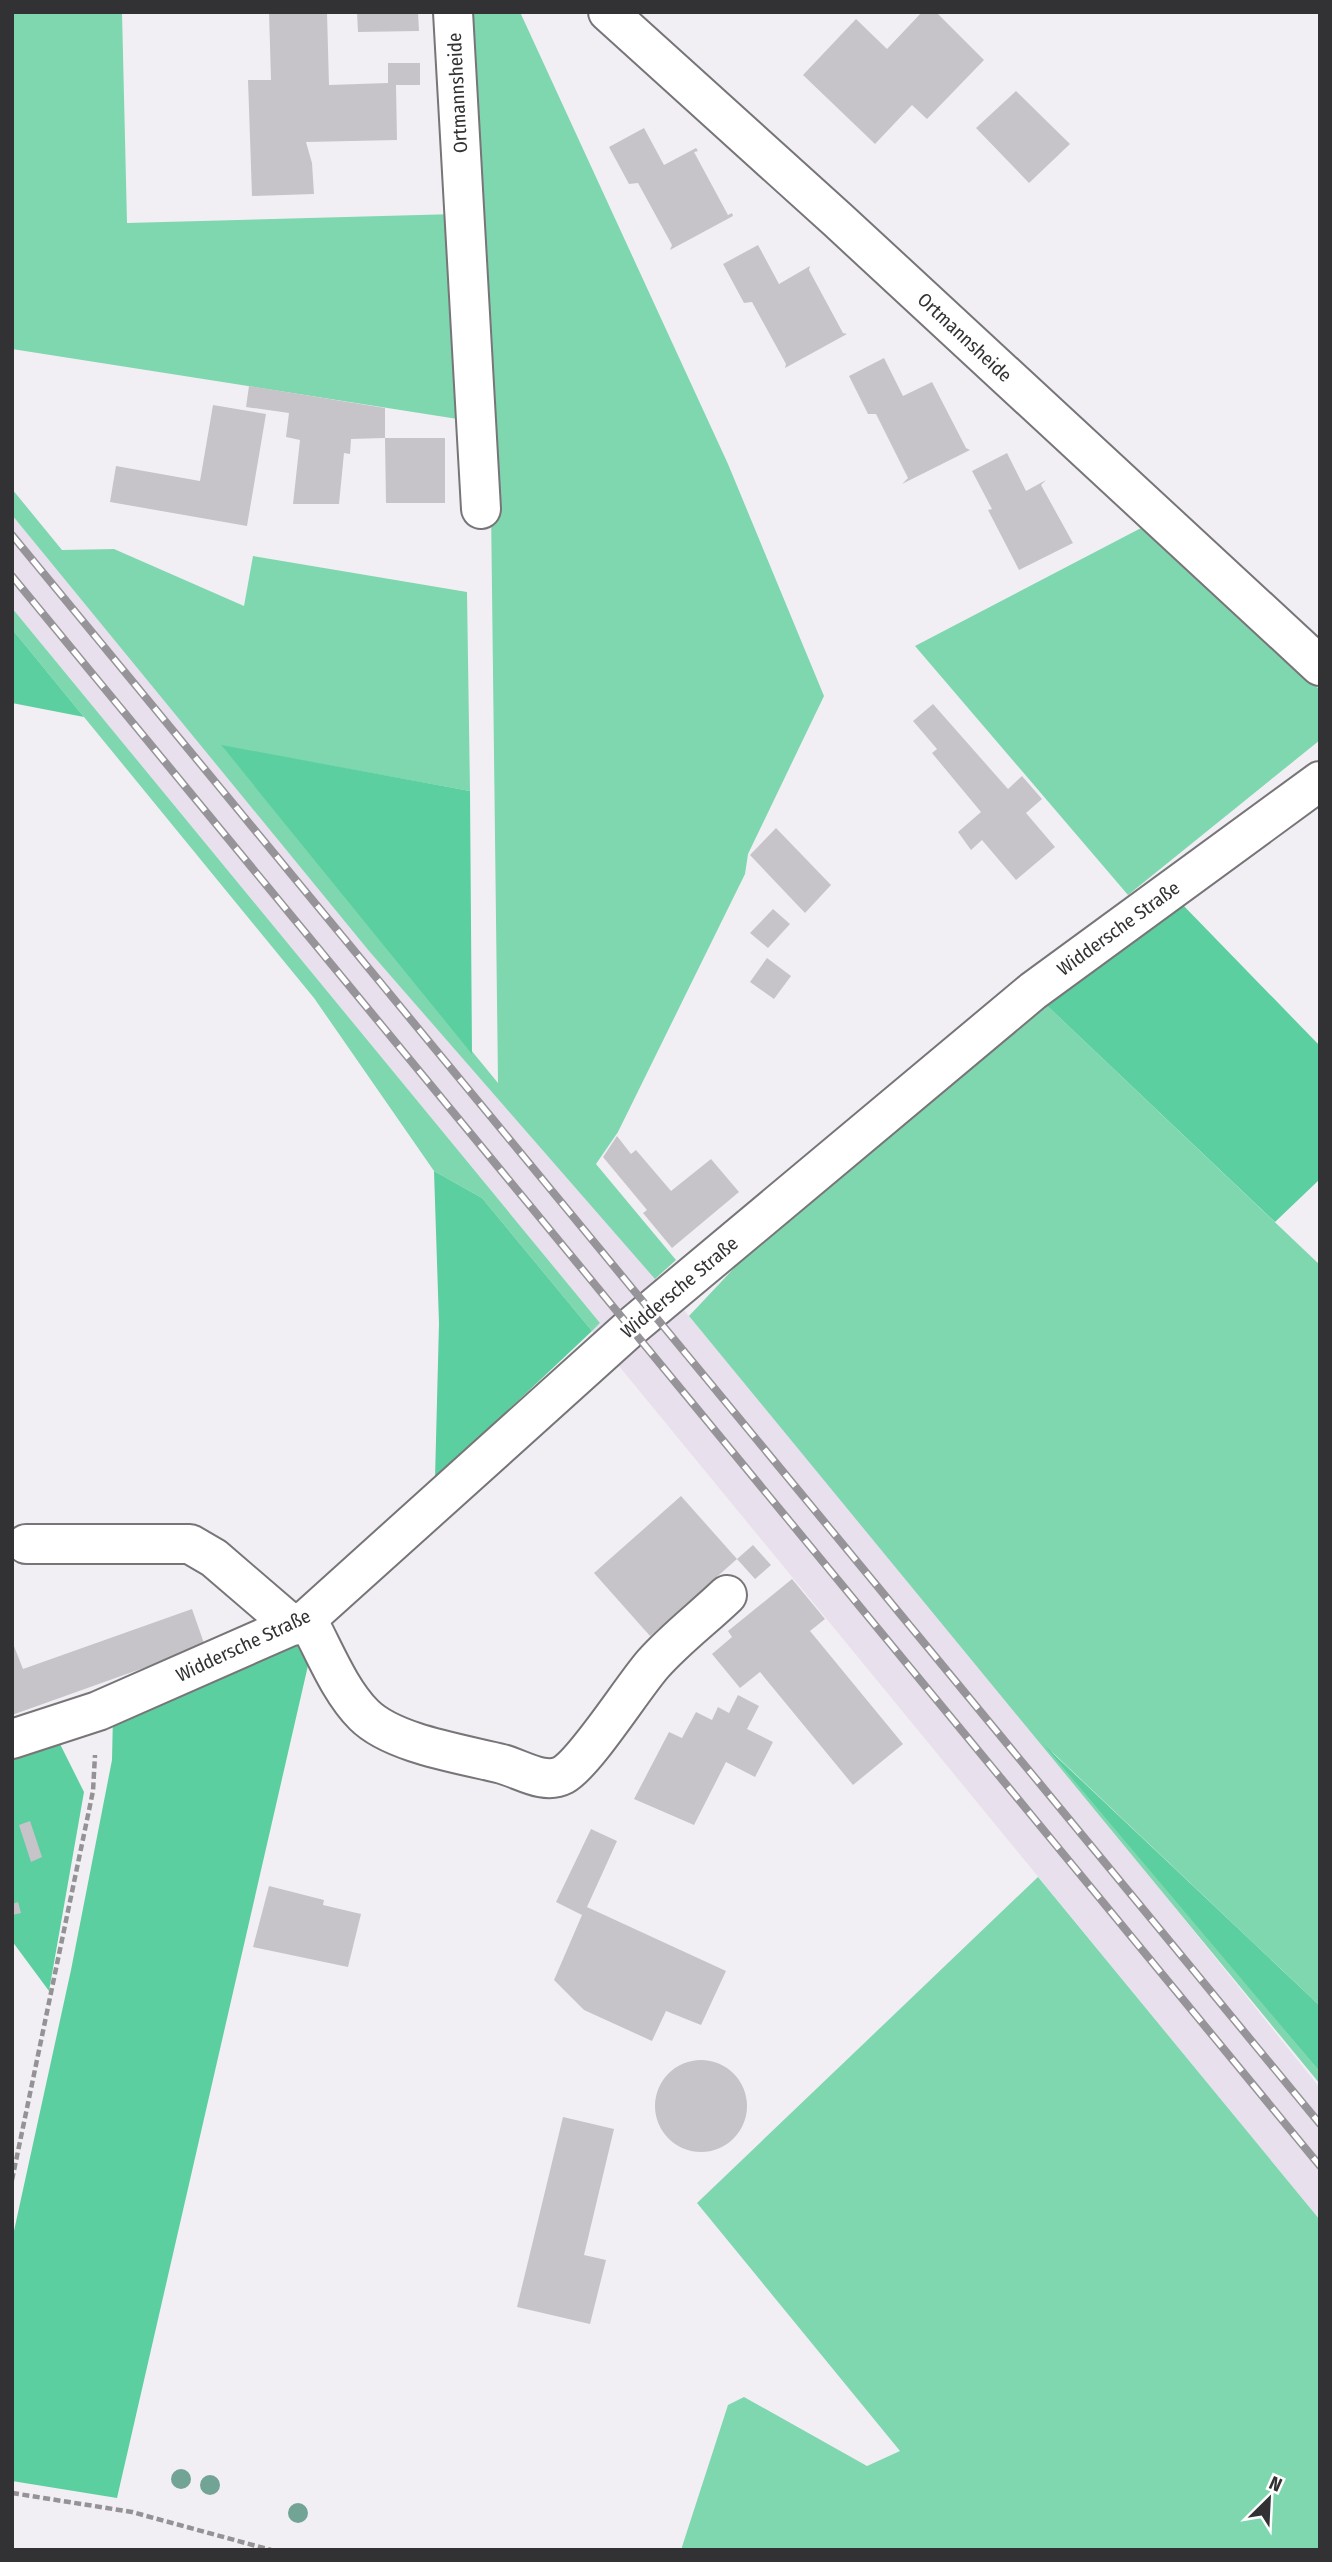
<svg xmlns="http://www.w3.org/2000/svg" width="1332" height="2562" font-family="'Fira Sans Condensed',sans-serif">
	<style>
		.built { fill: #e8e0ec }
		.green { fill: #7ed7af }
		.forest { fill: #5bcf9f }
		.building { fill: #c7c4c9 }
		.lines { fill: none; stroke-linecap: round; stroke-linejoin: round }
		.minor-casing { stroke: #787579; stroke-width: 42 }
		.path { stroke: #949295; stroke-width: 4.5; stroke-dasharray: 7 3.5; stroke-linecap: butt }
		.minor { stroke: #fff; stroke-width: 38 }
		.rail-casing { stroke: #969498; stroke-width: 8 }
		.rail { stroke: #fff; stroke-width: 5; stroke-dasharray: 16; stroke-linecap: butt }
		.tree { fill: #72a495 }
		.labels { text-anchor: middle; stroke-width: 6; stroke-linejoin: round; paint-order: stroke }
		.street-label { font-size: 19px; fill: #323133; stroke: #fff }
	</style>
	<rect width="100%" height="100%" fill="#f2eff4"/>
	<!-- built -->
	<path class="built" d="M12 515 369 951 689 1316 1044 1745 1320 2088V2220L623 1371 592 1331 600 1323 12 608Z"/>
	<!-- green -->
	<path class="green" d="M12 12H122L127 223 456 214 464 420 12 349Z
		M470 12H520L728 464 824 696 748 854 745 874 618 1132 596 1164 676 1260 655 1279 369 951 12 515V489L62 550 114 549 244 606 253 556 467 592 470 791 222 746 498 1083 490 426Z
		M1143 527 1320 690V740L1128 895 915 646Z
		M12 608 600 1323 592 1331 482 1198 434 1171 314 998 12 629Z
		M1040 999 1320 1265V2006L1051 1751 1320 2072V2084L689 1316 786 1213Z
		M1038 1877 1320 2220V2550H681L728 2405 744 2397 867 2466 900 2451 697 2203Z"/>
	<!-- forest -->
	<path class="forest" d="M12 629 84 717 12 703Z
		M221 745 470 791 472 1054Z
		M1180 902 1320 1046V1179L1275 1222 1040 999Z
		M434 1171 482 1198 592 1331 435 1479 439 1323Z
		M315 1635 117 2498 12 2481V2240L71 1970 112 1760 113 1715Z
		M57 1738 84 1792 49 1991 12 1941V1756Z
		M1044 1745 1320 2006V2072Z"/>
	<!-- building -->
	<path class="building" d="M269 12H327L329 85 388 83V63H420V85H396L397 140 306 142 312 163 314 194 252 196 248 80H271Z
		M357 12H418L419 31 358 32Z
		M922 12H936L984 60 927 119 912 105 875 144 803 75 856 19 887 49Z
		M1016 91 1070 144 1029 183 976 128Z
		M644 128 664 165 696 148 698 151 694 152 728 215 732 213 733 216 670 250 672 245 638 183 629 184 609 147Z
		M758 245 779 284 810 266 809 270 843 333 847 334 785 368 786 364 752 302 744 303 723 264Z
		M884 358 903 396 932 382 966 448 970 450 902 484 908 478 876 414H868L849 376Z
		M249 386 385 408V438L351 439 350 454 344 453 339 504H293L300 440 286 437 289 413 246 407Z
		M213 405 266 414 247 526 110 502 116 466 200 481Z
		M385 438H445V503H386Z
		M1007 453 1026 491 1046 480 1041 485 1073 543 1019 570 988 510 992 509 972 471Z
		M933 704 1008 789 1022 776 1042 799 1026 813 1055 847 1016 880 982 840 971 850 958 832 981 812 932 753 937 749 913 721Z
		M776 828 831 885 805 913 750 855Z
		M773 909 790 924 768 948 750 933Z
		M767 958 791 976 774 999 750 982Z
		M617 1136 631 1154 636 1150 671 1191 711 1159 739 1192 672 1248 643 1213 647 1210 603 1157Z
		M681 1496 737 1559 753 1545 771 1565 755 1579 737 1559 650 1636 594 1573Z
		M792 1579 825 1619 810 1631 903 1744 853 1785 760 1672 740 1688 712 1654 732 1637 728 1631Z
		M192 1609 205 1646 12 1715V1641L23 1669Z
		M738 1695 759 1706 747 1729 773 1742 755 1777 726 1762 694 1825 634 1799 669 1732 682 1738 696 1712 712 1720 718 1707 729 1713Z
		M30 1821 42 1857 31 1862 19 1825Z
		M591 1829 617 1841 587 1907 726 1971 701 2025 666 2011 652 2041 584 2010 554 1980 582 1915 556 1902Z
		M269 1886 324 1900 323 1905 361 1914 348 1967 253 1947Z
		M18 1902 21 1913 12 1915V1904Z
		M655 2106a46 46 0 1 1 92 0a46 46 0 1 1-92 0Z
		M563 2117 614 2129 584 2255 606 2260 590 2324 517 2307Z"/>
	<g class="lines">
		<defs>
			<path id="minor" d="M453 12 481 509
				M608 12 838 220 1320 666
				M26 1544H190L214 1558 293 1626
				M307 1619C324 1650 339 1690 364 1715 393 1744 463 1754 502 1764 521 1769 544 1785 563 1775 586 1762 632 1688 653 1664 675 1639 703 1618 727 1595
				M12 1739 98 1711 307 1619 630 1328 1033 991 1320 781"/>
		</defs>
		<!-- minor casing -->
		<use href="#minor" class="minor-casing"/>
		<!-- path -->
		<path class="path" d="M12 2180 93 1791 95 1755
			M12 2493 132 2512 271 2550"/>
		<!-- minor -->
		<use href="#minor" class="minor"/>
		<defs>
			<path id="rail" d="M12 535 1320 2124
				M12 576 1320 2166"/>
		</defs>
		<!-- rail casing -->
		<use href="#rail" class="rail-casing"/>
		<!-- rail -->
		<use href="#rail" class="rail"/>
	</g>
	<!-- trees -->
	<g class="tree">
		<circle cx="181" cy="2479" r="10"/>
		<circle cx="210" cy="2485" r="10"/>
		<circle cx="298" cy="2513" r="10"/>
	</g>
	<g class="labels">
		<!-- street labels -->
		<g class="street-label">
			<text transform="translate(457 93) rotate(-93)" y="7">Ortmannsheide</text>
			<text transform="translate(965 337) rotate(43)" y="7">Ortmannsheide</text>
			<text transform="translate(1118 928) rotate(-36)" y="7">Widdersche Straße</text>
			<text transform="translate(679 1287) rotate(-40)" y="7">Widdersche Straße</text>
			<text transform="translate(243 1645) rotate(-25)" y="7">Widdersche Straße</text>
		</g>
	</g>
	<!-- border -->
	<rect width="1332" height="2562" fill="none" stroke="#323133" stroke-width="28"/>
	<!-- north arrow -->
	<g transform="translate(1269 2499) rotate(24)" stroke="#ffffff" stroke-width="5" paint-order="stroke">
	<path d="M0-5L12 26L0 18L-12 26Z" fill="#323133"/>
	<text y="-10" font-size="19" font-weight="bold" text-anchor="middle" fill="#323133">N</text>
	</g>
</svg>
